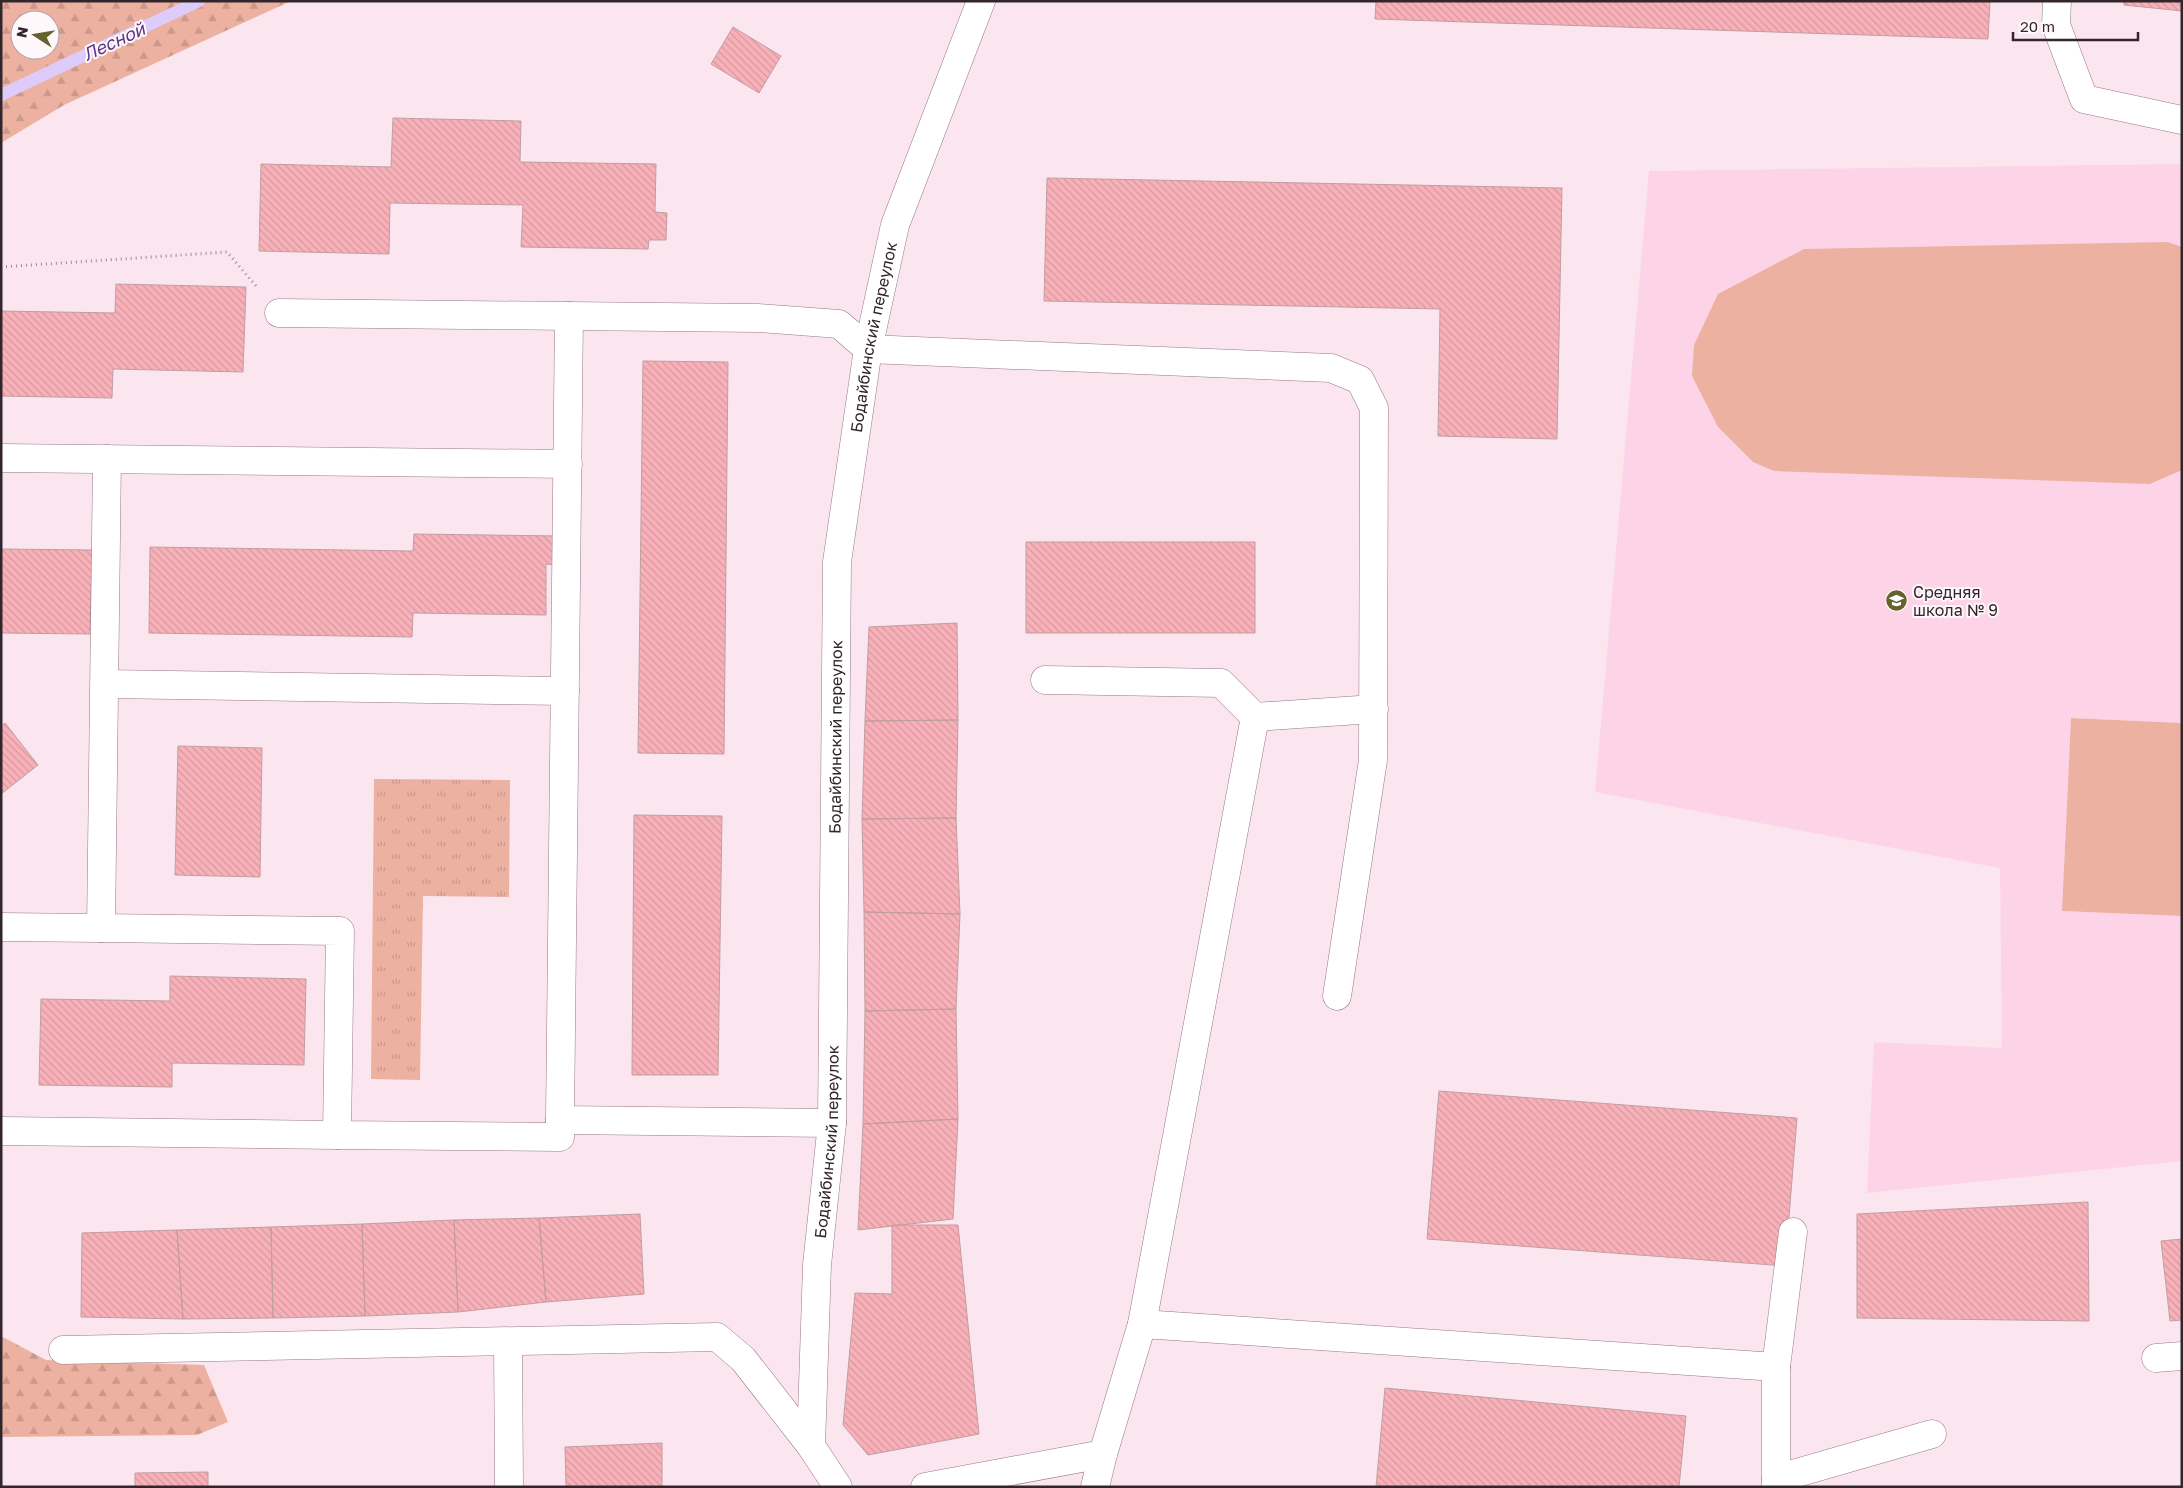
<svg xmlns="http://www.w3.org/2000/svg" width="2183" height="1488" font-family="'Golos Text',sans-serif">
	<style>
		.built { fill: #fdd4e7 }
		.grass { fill: #ecb1a1 }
		.forest { fill: url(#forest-firs); fill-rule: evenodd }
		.park { fill: url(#park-tufts) }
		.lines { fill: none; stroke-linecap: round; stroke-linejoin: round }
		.stream { stroke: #ddccf9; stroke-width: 12 }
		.building { fill: url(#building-back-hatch); stroke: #c19ea1 }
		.minor-casing { stroke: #967886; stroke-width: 29 }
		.path { stroke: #9b8a92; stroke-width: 3; stroke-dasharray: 1 4; stroke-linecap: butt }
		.minor { stroke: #fff; stroke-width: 28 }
		.labels { text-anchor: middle; stroke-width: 4; stroke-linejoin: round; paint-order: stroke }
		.street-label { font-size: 16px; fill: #32262c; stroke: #fff8fb }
		.poi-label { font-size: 16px; fill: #32262c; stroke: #fff8fb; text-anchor: start }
		.water-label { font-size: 18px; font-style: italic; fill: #5c368a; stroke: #fff8fb }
	</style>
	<defs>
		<pattern id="forest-firs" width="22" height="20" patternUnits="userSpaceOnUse" patternTransform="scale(1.25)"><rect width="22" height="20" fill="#ecb1a1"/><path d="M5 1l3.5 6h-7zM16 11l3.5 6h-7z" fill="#cb988b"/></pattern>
		<pattern id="park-tufts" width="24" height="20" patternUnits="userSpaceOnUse" patternTransform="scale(1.25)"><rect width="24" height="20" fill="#ecb1a1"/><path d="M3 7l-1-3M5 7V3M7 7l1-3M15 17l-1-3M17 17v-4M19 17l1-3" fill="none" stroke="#cb988b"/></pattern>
		<pattern id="building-back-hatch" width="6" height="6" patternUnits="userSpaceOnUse" patternTransform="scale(1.25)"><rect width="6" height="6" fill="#f9b1b9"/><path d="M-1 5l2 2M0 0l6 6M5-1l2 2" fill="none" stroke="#d6989f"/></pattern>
	</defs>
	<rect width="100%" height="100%" fill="#fbe6ef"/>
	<!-- built -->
	<path class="built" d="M2182 164V247L2167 242 2150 484 2182 470V723L2071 718 2062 911 2182 916V1161L1867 1193 1874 1042 2002 1048 2000 868 1595 792 1649 171Z"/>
	<!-- grass -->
	<path class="grass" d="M2168 242 2182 247V470L2150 484 1774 471 1753 462 1718 427 1692 376 1694 345 1718 294 1804 249Z
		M2071 718 2182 723V916L2062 911Z"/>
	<!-- forest -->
	<path class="forest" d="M1 1H291L64 105 1 143ZM20 20H50V50H20Z
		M1 1336 46 1360 204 1365 228 1422 197 1435 1 1437Z"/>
	<!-- park -->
	<path class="park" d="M374 779 510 780 509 897 423 896 420 1080 371 1079Z"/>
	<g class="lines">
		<!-- stream -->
		<path class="stream" d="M1 95 199 1"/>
	</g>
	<!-- building -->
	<path class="building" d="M1376 1H1990L1988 39 1375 19Z
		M2124 1H2182V11L2124 5Z
		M733 27 781 56 759 93 711 64Z
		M393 118 521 121 520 162 656 164 655 212 667 213 666 240H649L648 249 521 247 523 205 390 203 389 254 259 251 261 164 391 167Z
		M1047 178 1562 188 1557 439 1438 436 1440 309 1044 301Z
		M116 284 246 287 243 372 113 369 112 398 1 396V311L115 313Z
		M643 361 728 362 724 754 638 753Z
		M414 534 559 536 558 565 546 564V615L413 613 412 637 149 633 150 547 413 551Z
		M1026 542H1255V633H1026Z
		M1 549 92 550 90 634 1 633Z
		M957 623 958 720 865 721 869 627Z
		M958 720 956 818 862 819 865 721Z
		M5 723 38 765 1 794V726Z
		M178 746 262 748 260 877 175 875Z
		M634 815 722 816 718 1075H632Z
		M956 818 960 914 864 912 862 819Z
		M864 912 960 914 956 1009 865 1011Z
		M170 976 306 979 304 1065 172 1063V1087L39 1085 41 999 170 1001Z
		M956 1009 958 1119 863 1124 865 1011Z
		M1439 1091 1797 1118 1785 1266 1427 1239Z
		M958 1119 953 1219 858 1230 863 1124Z
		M2088 1202 2089 1321 1857 1318V1214Z
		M640 1214 644 1294 546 1302 539 1218Z
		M539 1218 546 1302 458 1312 454 1220Z
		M454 1220 458 1312 365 1316 362 1224Z
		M362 1224 365 1316 273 1318 271 1227Z
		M892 1225H958L979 1434 868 1455 843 1425 855 1293 892 1294Z
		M271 1227 273 1318 183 1319 177 1230Z
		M177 1230 183 1319 81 1317 82 1233Z
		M2182 1239V1320L2170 1321 2161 1241Z
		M1385 1388 1686 1416 1679 1487H1376Z
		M662 1443V1487H566L565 1447Z
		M208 1472V1487H135V1473Z"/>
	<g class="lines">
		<defs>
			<g id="minor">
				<path d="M2057 1 2056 25 2084 99 2182 120"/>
				<path d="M279 313 569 316"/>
				<path d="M1 458 568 464"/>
				<path d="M107 459 101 928 340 931 337 1135 560 1137V1120"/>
				<path d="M1045 680 1221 683 1255 717 1374 709"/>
				<path d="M105 684 565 691"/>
				<path d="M1 927 101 928"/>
				<path d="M832 1123 560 1120 569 316 758 318 839 324 868 349 1331 368 1360 380 1374 408 1373 760 1337 996"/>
				<path d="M3 1131 337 1135"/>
				<path d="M1142 1324 1776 1367"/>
				<path d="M508 1342 509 1487"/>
				<path d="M63 1350 717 1337 743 1359 811 1446"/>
				<path d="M2156 1358 2182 1356"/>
				<path d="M1776 1479 1932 1434"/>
				<path id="s1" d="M838 1487 811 1446 817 1265 832 1123 837 562 868 349 895 225 981 1"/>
				<path d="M925 1487 1103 1454"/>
				<path d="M1095 1487 1103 1454 1142 1324 1255 717"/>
				<path d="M1776 1487V1367L1793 1232"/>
			</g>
		</defs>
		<!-- minor casing -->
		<use href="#minor" class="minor-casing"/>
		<!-- path -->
		<path class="path" d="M1 267 227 252 256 286"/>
		<!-- minor -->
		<use href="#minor" class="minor"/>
	</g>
	<!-- icons -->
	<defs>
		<symbol id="school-disc" viewBox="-11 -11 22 22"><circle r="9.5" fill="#65622e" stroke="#fff8fb"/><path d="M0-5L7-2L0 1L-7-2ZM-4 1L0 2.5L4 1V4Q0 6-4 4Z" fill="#fff"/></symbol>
	</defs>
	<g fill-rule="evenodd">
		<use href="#school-disc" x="1884" y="588" width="25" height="25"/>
	</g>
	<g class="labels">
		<!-- street labels -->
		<g class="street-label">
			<text dy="6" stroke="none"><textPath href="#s1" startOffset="1162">Бодайбинский переулок</textPath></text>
			<text dy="6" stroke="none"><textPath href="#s1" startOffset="759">Бодайбинский переулок</textPath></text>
			<text dy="6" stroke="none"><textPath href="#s1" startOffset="354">Бодайбинский переулок</textPath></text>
		</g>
		<!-- poi labels -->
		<g class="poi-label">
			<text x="1913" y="598">Средняя<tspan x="1913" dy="18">школа № 9</tspan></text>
		</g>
		<!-- water labels -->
		<g class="water-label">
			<text transform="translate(114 42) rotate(-25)" y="6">Лесной</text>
		</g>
	</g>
	<!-- border -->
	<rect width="2183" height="1488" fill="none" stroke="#32262c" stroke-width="5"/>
	<!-- north arrow -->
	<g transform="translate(35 35) rotate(282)"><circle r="24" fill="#fff8fb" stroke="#ada4a8"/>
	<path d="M0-4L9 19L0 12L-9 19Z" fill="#65622e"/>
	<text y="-8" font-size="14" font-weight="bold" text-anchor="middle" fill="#32262c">N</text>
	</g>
	<!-- scale -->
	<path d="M2013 32v8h125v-8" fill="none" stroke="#32262c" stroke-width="2.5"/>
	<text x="2020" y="32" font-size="15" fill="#32262c" stroke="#fff8fb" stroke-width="4" paint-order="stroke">20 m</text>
</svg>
